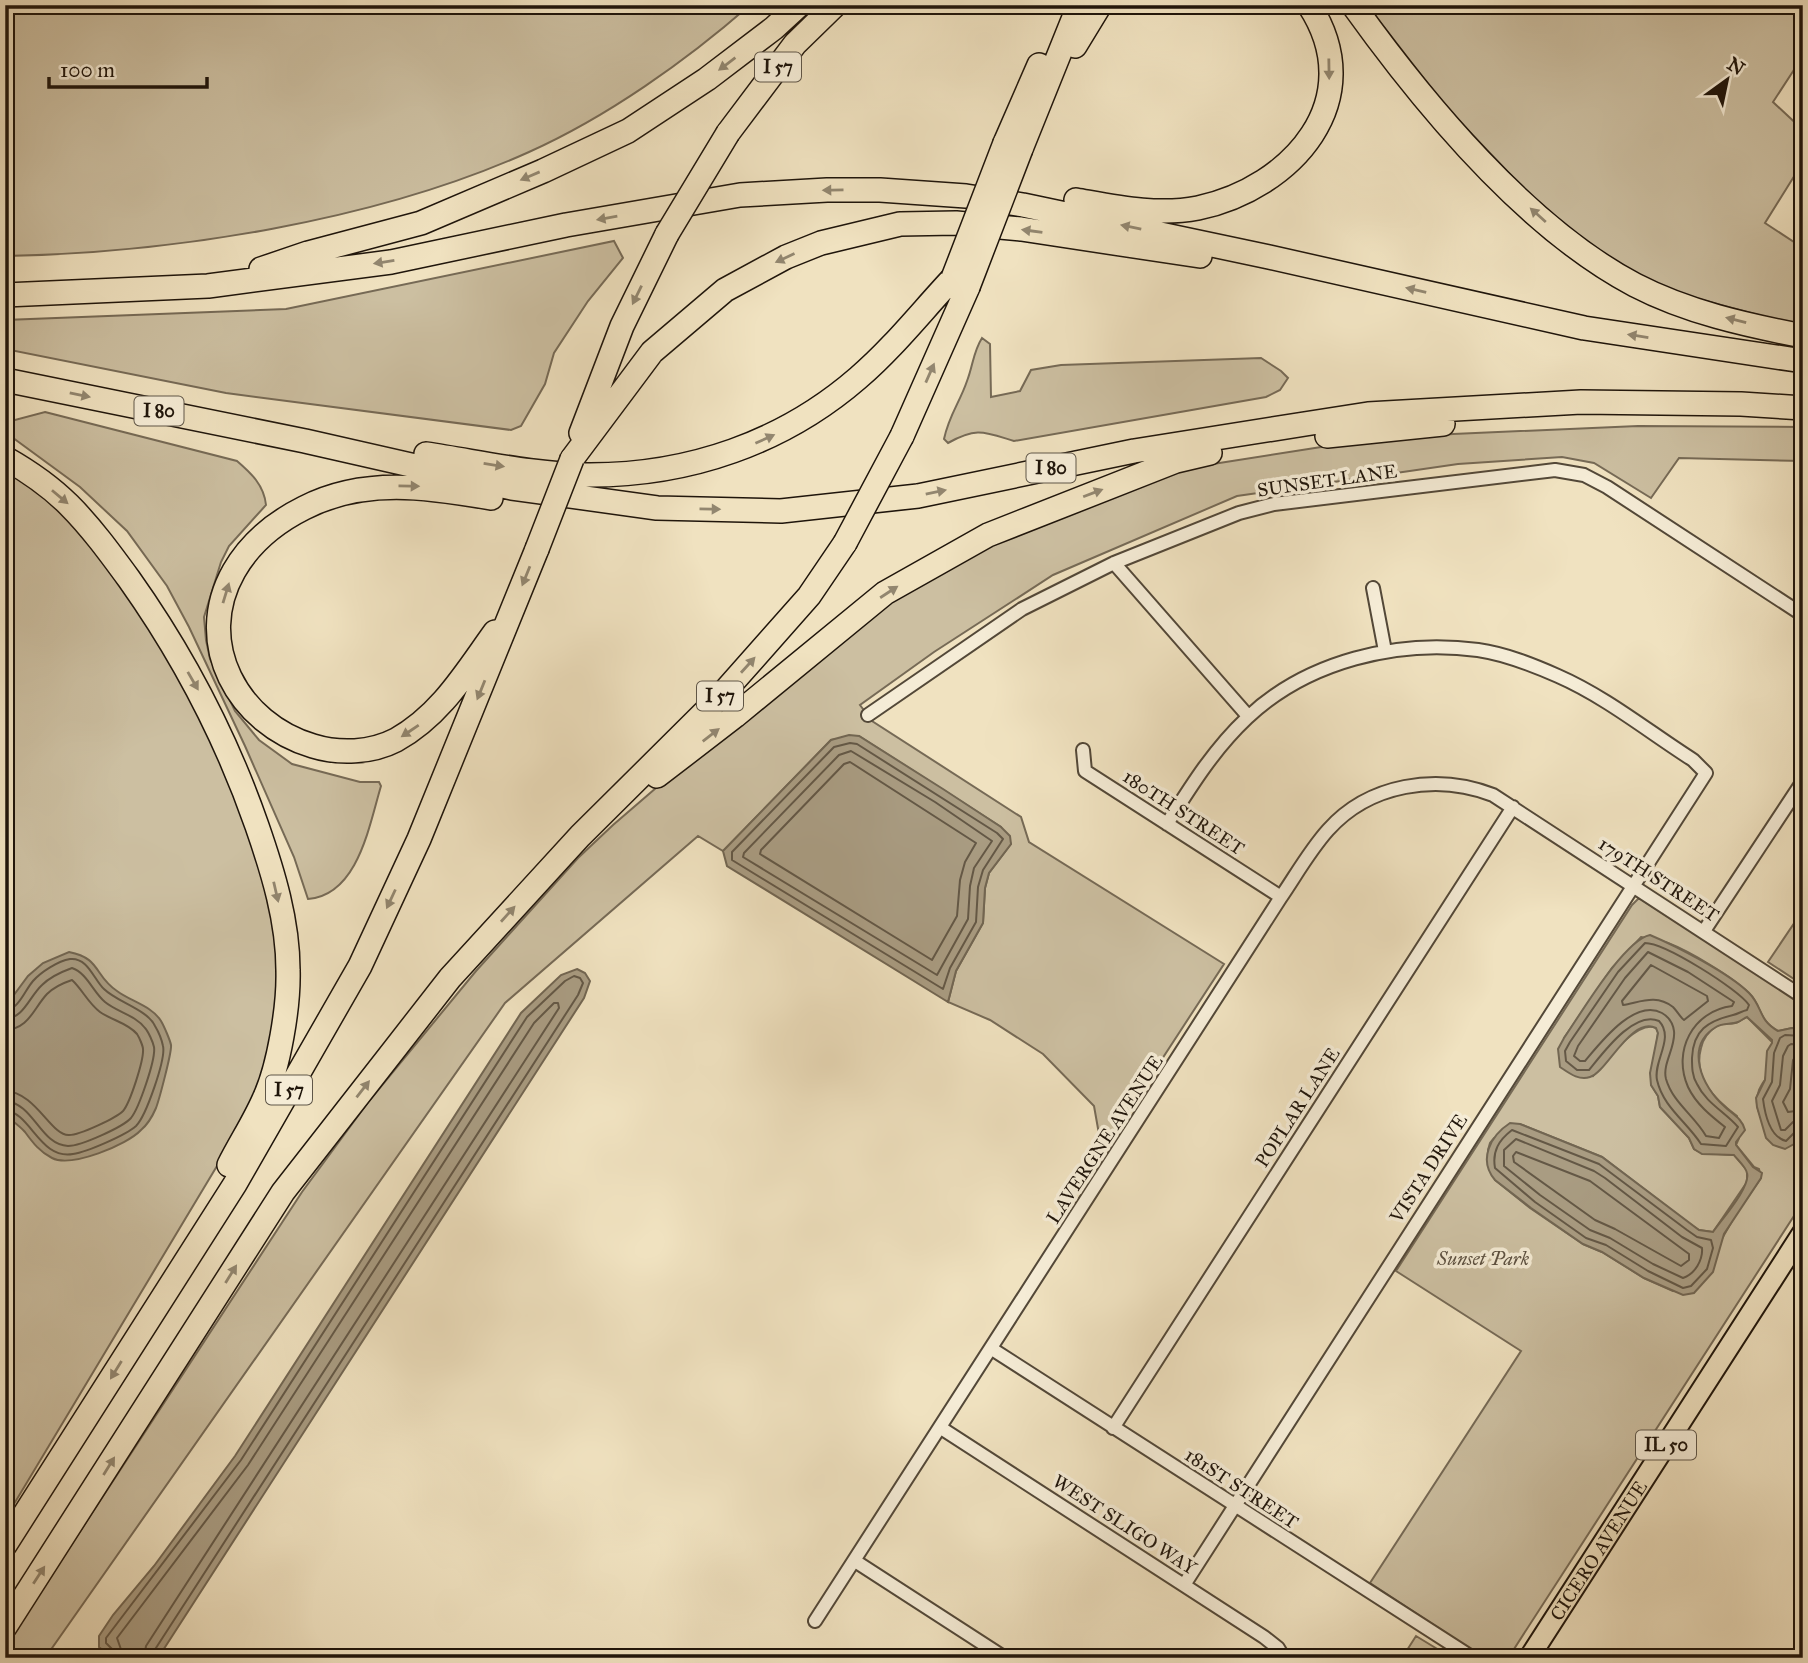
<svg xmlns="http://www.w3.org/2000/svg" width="1808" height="1663" font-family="'IM FELL Great Primer',serif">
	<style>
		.green { fill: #ccbfa1; stroke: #766a56; stroke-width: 2 }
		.water { fill: #a99c82; stroke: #726652; stroke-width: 2 }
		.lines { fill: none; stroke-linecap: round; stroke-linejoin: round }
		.shore { stroke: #645846; stroke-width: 2 }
		.minor-casing { stroke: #534838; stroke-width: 16 }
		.primary-casing { stroke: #1f150b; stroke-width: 23 }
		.motorway-casing { stroke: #1f150b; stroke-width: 26 }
		.minor { stroke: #f5ecd6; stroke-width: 12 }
		.primary { stroke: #f0e2c0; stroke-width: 19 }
		.motorway { stroke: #f0e2c0; stroke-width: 23 }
		.motorway-bridge-casing { stroke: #1f150b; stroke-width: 26; stroke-linecap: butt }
		.motorway-bridge { stroke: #f0e2c0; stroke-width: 23 }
		.oneway { fill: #92866f }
		.labels { text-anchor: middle; stroke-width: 7; stroke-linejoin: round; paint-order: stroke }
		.shield { fill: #f5ecd6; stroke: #5f5648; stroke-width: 2 }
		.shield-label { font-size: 18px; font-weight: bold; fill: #1f150b }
		.street-label { font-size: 19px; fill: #1f150b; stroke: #f5ecd6 }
		.park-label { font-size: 19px; font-style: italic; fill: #5c5040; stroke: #f5ecd6 }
	</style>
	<rect width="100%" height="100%" fill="#f0e2c0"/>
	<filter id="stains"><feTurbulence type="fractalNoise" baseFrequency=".00286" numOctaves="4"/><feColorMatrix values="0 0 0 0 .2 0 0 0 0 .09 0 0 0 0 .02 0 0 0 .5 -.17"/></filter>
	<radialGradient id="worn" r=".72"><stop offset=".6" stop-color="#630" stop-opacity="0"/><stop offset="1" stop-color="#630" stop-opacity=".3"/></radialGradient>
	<!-- green -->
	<path class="green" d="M5 5H750C686 61 607 117 529 152 376 221 173 253 5 256Z
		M1367 5H1803V56L1773 102 1803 130V162L1765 223 1803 248V327L1680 294 1626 271 1576 235 1527 192 1446 107Z
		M614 241 623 258 588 301 554 353 545 384 521 426 511 430 226 393 5 349V320L286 309Z
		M982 338 990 344 991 397 1020 391 1031 370 1061 365 1261 358 1281 371 1288 378 1280 390 1266 397 1014 441C984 432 977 427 948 443L944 439C949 415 960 402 967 381 973 366 973 352 982 338Z
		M45 412 237 461C251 473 264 485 266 505L229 546 221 562 204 617 206 640 210 659 235 711 259 740 292 764 360 782H379L381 786C369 826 358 895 308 899L294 857 245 746 189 627 167 586 127 531 80 487 5 432V417L15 420Z
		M1638 426 1803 427V461L1679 458 1651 498 1594 463 1562 457 1458 464 1237 496 1053 575 934 652 860 705 872 721 1021 817 1029 842 1224 964 1102 1151 1094 1106 1043 1054 990 1020 948 1002 956 971 983 923 985 888 989 873 1011 844 1001 827 859 736 831 740 723 851 698 836 505 1003 45 1658H5V1646L302 1192 369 1101 476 971 578 858 613 825 721 732 938 566 1149 479 1213 464 1334 445 1453 434Z
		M5 466 44 491 87 537 171 652 246 819 272 900 279 957V1008L257 1093 232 1141 5 1519Z
		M1639 898 1803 1004V1029L1792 1028 1778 1031C1757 1019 1763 1007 1749 993 1733 977 1689 951 1668 943 1660 940 1650 939 1641 937L1612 968 1564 1038 1593 1076C1605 1062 1637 1019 1656 1028L1658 1033 1651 1085 1658 1096 1660 1107 1689 1138 1694 1149 1702 1153 1734 1155 1747 1170V1182L1713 1232 1699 1230 1690 1224 1602 1157 1520 1124 1494 1138 1490 1143 1488 1150 1495 1180 1530 1208 1583 1244 1602 1252 1644 1278 1673 1291 1719 1244 1736 1214 1761 1178 1759 1169 1754 1167 1736 1145 1739 1138 1737 1116C1714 1099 1693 1078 1701 1048 1703 1039 1709 1031 1717 1026 1724 1022 1731 1025 1738 1022 1741 1020 1744 1018 1747 1017L1773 1043C1764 1055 1769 1067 1765 1080 1764 1081 1760 1088 1759 1090 1749 1118 1775 1130 1794 1144L1803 1133V1202L1514 1649 1505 1658H1484L1370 1583 1521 1351 1396 1271 1632 905Z
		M1803 910V985L1768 962Z
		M1416 1636 1452 1658H1402Z"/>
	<!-- water -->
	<path class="water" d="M849 735 859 736 943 789 1001 827 1010 836 1011 844 989 873 985 888 983 923 956 971 948 1002 727 866 723 851 831 740Z
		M1650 935C1676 946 1729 973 1749 993 1763 1007 1758 1020 1778 1031L1792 1028 1803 1029V1133L1794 1144 1785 1149 1773 1145 1766 1138 1757 1107 1756 1098 1765 1080 1767 1051 1772 1043V1040L1747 1017C1744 1018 1741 1021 1738 1022 1731 1025 1723 1022 1716 1027 1684 1046 1702 1087 1724 1106 1732 1114 1742 1118 1745 1130L1736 1142V1145L1753 1167 1762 1173 1761 1178 1724 1234 1713 1272 1694 1293 1683 1295 1644 1278 1602 1252 1583 1244 1531 1208 1495 1180C1478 1160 1490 1136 1510 1123L1520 1124 1602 1157 1699 1230 1713 1232C1721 1220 1751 1187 1747 1173 1746 1167 1738 1160 1734 1155L1702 1154 1694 1149 1689 1138 1660 1107 1658 1096 1651 1085 1650 1073 1658 1033 1656 1028C1631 1016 1607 1072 1590 1077 1579 1081 1569 1073 1560 1067L1558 1049 1564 1038C1580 1015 1624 940 1650 935Z
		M69 952C101 958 94 976 117 991 130 1001 152 1006 161 1021 164 1026 170 1040 171 1045 172 1052 159 1100 156 1108 153 1115 147 1125 141 1130 127 1145 71 1168 52 1158 40 1152 33 1143 25 1132 20 1126 11 1120 5 1115V1007L28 976 43 963Z
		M577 969 585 973 590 981 584 998 158 1658H111L99 1647V1636L113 1615 154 1566 235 1456 521 1013 561 975Z"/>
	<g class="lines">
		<!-- shore -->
		<path class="shore" d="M850 743 857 744 997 833 1003 839 983 870 978 887 976 922 950 968 943 989 732 860V852L834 747Z
			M851 751 935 802 992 841 974 868 970 886 968 919 937 975 743 857 744 853 839 755Z
			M850 762 976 843 965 862 960 880 957 916 932 960 760 854 761 850 844 764Z
			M1645 943C1665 943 1738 989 1749 1005L1747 1010C1742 1011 1738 1014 1733 1015 1708 1021 1693 1030 1692 1058 1692 1067 1692 1076 1697 1084 1706 1103 1725 1112 1738 1127L1726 1146 1701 1144C1687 1122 1663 1107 1657 1080 1653 1061 1675 1038 1659 1021 1634 1010 1603 1053 1589 1070H1577L1566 1061 1565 1051 1570 1042 1618 972Z
			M1648 952 1688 972 1734 1002 1732 1006C1693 1011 1672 1051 1688 1087 1696 1104 1711 1116 1725 1127L1719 1138 1706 1136C1694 1115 1673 1103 1666 1079 1662 1064 1676 1047 1674 1031 1673 1024 1669 1017 1662 1013 1635 998 1601 1042 1585 1061H1580L1574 1056 1578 1046 1625 978Z
			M1651 965 1707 996 1708 1001 1684 1020C1680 1017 1677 1011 1673 1007 1656 994 1641 1002 1623 1005L1622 1001Z
			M5 1011C19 1009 25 990 33 981 41 972 58 961 70 959 88 957 94 980 104 989 117 1002 148 1010 155 1026 158 1031 162 1041 163 1046 166 1059 146 1116 136 1126 126 1135 87 1152 73 1154 40 1160 31 1113 5 1110
			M5 1019C24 1018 29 997 42 985 50 977 61 972 72 968 87 973 93 992 105 1002 117 1012 135 1015 145 1028 148 1031 153 1042 154 1047 156 1059 139 1108 131 1118 123 1127 81 1146 68 1146 40 1145 34 1103 5 1101
			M5 1030C29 1029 33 1009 47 994 54 987 63 983 72 980 82 989 88 1003 100 1012 111 1020 128 1023 137 1034 139 1037 143 1046 143 1049 144 1060 130 1103 123 1111 116 1118 80 1135 69 1135 51 1136 36 1092 5 1091
			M1803 1036 1785 1035 1780 1038 1774 1053 1772 1082 1763 1099C1765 1115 1770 1137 1786 1141L1796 1131 1803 1129
			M1803 1045 1791 1044 1788 1046 1783 1056 1780 1085 1772 1101 1781 1130H1785L1793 1122 1803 1121
			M1803 1055 1796 1056 1793 1060 1790 1089 1783 1102 1788 1112 1803 1110
			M1512 1130 1599 1164 1687 1230 1697 1237 1711 1240 1713 1248 1707 1269 1691 1286 1683 1288 1648 1271 1606 1245 1586 1238 1535 1202 1495 1168C1492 1151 1499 1140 1512 1130Z
			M1516 1139 1594 1171 1605 1178 1682 1237 1702 1248C1703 1260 1695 1274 1683 1278L1653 1264 1610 1238 1590 1230 1540 1195 1504 1166V1150Z
			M1516 1152 1590 1181 1689 1254V1260L1681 1266 1615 1229 1595 1220 1514 1162 1513 1156Z
			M115 1658 114 1651 106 1643V1638L241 1460 527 1017 565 981 574 976 580 978 583 983 578 995 154 1651 153 1658
			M124 1658 117 1638 248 1465 534 1023 554 1003H558L559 1008 146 1646 144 1658"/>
		<defs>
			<path id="minor" d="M1114 563 1248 716
				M1373 588 1385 651
				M868 715 1022 609 1114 563 1239 513 1274 504 1555 470 1584 475 1607 487 1803 615
				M1083 750 1085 771 1281 897
				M1167 824C1191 786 1214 749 1247 718 1307 661 1398 639 1478 650 1506 654 1533 665 1558 676 1606 697 1649 732 1693 760L1706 773 1184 1585
				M1704 931 1803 781
				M992 1349 1473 1658
				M941 1428 1264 1637 1278 1648 1284 1658
				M1113 1428 1513 807
				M855 1561 1005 1658
				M815 1621 1281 897C1296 875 1310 850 1328 830 1369 784 1437 773 1493 795L1803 997"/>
			<g id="primary">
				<path id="s1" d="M1529 1658 1803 1232"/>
			</g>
			<path id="motorway" d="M1353 5C1424 104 1527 228 1635 285 1687 312 1746 325 1803 336
				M1075 46 1100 5
				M728 133 795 44 835 5
				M1005 143 1039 65
				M1021 149 1079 5
				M1076 200C1116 207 1157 216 1198 208 1292 188 1371 100 1309 5
				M261 269 308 253 421 223 543 171 628 131 707 79 774 28 799 5
				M5 295 208 286 391 262 566 225 740 195 827 190H880L966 196 1023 205 1269 257 1584 328 1803 361
				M5 380 305 441 512 488 657 508 781 511 918 496 1134 451 1368 414 1581 402 1741 404 1803 408
				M581 433 622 326 667 234
				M902 436 968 287
				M1327 436 1443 424
				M426 454C480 462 535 475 590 475 689 475 783 443 858 378 893 348 922 311 953 278
				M5 458C28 471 50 486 69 505 91 527 110 553 129 579 183 655 226 737 257 826 273 872 288 921 288 970 289 1006 279 1067 264 1099 254 1122 240 1143 229 1165
				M572 459 652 352 725 290 786 257 821 243 900 224 956 223 1021 229 1200 256
				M491 498C428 487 364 477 304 508 276 522 250 543 234 571 193 643 238 724 313 746 339 754 371 753 396 740 441 715 466 672 495 632
				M657 776 735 716 885 593 988 535 1176 461 1210 453
				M5 1545 235 1184 360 966 419 839 537 549
				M5 1627 283 1192 397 1046 450 978 580 836 716 701 809 596 845 543"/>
		</defs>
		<!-- minor casing -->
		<use href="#minor" class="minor-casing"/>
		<!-- primary casing -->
		<use href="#primary" class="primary-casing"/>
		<!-- motorway casing -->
		<use href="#motorway" class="motorway-casing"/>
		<!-- minor -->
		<use href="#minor" class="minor"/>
		<!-- primary -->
		<use href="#primary" class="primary"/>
		<!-- motorway -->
		<use href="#motorway" class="motorway"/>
		<defs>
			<path id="motorway-bridge" d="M667 234 728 133
				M953 278 1005 143
				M968 287 1021 149
				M845 543 902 436
				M537 549 572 459"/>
		</defs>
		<!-- motorway-bridge casing -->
		<use href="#motorway-bridge" class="motorway-bridge-casing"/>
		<!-- motorway-bridge -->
		<use href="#motorway-bridge" class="motorway-bridge"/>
	</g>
	<!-- one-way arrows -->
	<defs><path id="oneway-solid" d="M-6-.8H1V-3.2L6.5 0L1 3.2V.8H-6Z" transform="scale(1.75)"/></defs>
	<g class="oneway">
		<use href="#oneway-solid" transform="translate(727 64) rotate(143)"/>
		<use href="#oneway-solid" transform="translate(1329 69) rotate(89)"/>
		<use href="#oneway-solid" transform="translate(530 176) rotate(157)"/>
		<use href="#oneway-solid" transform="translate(833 190) rotate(179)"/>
		<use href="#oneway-solid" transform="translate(1538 215) rotate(-138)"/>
		<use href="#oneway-solid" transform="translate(607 218) rotate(170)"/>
		<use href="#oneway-solid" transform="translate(1131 227) rotate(-168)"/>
		<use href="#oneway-solid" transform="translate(1032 231) rotate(-172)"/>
		<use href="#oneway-solid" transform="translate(785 258) rotate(155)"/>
		<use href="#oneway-solid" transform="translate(384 262) rotate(171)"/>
		<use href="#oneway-solid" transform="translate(1416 290) rotate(-167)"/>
		<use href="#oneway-solid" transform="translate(637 295) rotate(116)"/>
		<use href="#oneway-solid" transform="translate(1736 320) rotate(-166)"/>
		<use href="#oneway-solid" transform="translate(1638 336) rotate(-171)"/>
		<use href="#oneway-solid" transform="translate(930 373) rotate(-66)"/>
		<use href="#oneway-solid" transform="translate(80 395) rotate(12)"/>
		<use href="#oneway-solid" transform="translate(765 439) rotate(-24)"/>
		<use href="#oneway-solid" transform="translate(494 465) rotate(9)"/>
		<use href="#oneway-solid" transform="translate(409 486) rotate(1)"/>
		<use href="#oneway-solid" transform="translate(936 492) rotate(-12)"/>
		<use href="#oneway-solid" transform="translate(1093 493) rotate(-21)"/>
		<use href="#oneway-solid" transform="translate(60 497) rotate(40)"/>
		<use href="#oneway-solid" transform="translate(710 509) rotate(1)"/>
		<use href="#oneway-solid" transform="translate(526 576) rotate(112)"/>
		<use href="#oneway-solid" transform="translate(889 592) rotate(-33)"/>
		<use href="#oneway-solid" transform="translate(226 593) rotate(-73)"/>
		<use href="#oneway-solid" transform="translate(748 665) rotate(-48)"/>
		<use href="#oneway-solid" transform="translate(193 681) rotate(60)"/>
		<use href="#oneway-solid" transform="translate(481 690) rotate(112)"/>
		<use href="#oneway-solid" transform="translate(410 731) rotate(146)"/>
		<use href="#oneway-solid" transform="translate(711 735) rotate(-38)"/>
		<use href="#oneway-solid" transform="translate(276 892) rotate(77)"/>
		<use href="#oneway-solid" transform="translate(391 899) rotate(115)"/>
		<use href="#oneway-solid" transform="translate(508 914) rotate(-48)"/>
		<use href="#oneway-solid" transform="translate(363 1089) rotate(-52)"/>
		<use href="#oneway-solid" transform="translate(231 1274) rotate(-58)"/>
		<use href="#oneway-solid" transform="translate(116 1370) rotate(122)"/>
		<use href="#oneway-solid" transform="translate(109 1466) rotate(-58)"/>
		<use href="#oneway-solid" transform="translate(39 1575) rotate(-57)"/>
	</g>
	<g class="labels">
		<!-- shield labels -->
		<g class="shield">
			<rect x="755" y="52.5" width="46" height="29" rx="5"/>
			<rect x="134.5" y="396.5" width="49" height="29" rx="5"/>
			<rect x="1026.5" y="453.5" width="49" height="29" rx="5"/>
			<rect x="697" y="681.5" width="46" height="29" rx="5"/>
			<rect x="266" y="1075.5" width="46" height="29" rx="5"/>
			<rect x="1636" y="1430.5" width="60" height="29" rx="5"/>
		</g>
		<g class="shield-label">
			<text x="778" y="73">I 57</text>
			<text x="159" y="417">I 80</text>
			<text x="1051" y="474">I 80</text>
			<text x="720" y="702">I 57</text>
			<text x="289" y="1096">I 57</text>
			<text x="1666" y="1451">IL 50</text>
		</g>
		<!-- street labels -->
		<g class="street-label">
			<text transform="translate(1327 480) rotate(-8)" y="7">SUNSET LANE</text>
			<text transform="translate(1184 812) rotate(33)" y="7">180TH STREET</text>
			<text transform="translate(1659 879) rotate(33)" y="7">179TH STREET</text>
			<text transform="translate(1297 1107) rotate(-57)" y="7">POPLAR LANE</text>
			<text transform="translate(1104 1139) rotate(-57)" y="7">LAVERGNE AVENUE</text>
			<text transform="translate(1428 1168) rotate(-57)" y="7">VISTA DRIVE</text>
			<text transform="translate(1242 1488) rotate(33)" y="7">181ST STREET</text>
			<text transform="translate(1125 1524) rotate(33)" y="7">WEST SLIGO WAY</text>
			<text dy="7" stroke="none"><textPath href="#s1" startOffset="128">CICERO AVENUE</textPath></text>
		</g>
		<!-- park labels -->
		<g class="park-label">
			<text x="1483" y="1265">Sunset Park</text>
		</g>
	</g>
	<!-- margin -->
	<rect width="1808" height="1663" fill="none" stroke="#f0e2c0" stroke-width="28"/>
	<rect x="7" y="7" width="1794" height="1649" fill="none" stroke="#1f150b" stroke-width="3.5"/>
	<rect x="14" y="14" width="1780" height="1635" fill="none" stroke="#1f150b" stroke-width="2"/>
	<!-- north arrow -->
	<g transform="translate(1727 80) rotate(33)" stroke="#f5ecd6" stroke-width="5" paint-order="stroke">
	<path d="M0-5L12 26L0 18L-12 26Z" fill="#1f150b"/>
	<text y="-10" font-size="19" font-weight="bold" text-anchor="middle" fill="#1f150b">N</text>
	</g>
	<!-- scale -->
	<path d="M49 77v10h158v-10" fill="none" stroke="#1f150b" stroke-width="3.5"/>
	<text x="60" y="77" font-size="21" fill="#1f150b" stroke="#f5ecd6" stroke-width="5" paint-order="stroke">100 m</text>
	<rect width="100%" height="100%" filter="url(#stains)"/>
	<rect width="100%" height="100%" fill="url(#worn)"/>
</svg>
